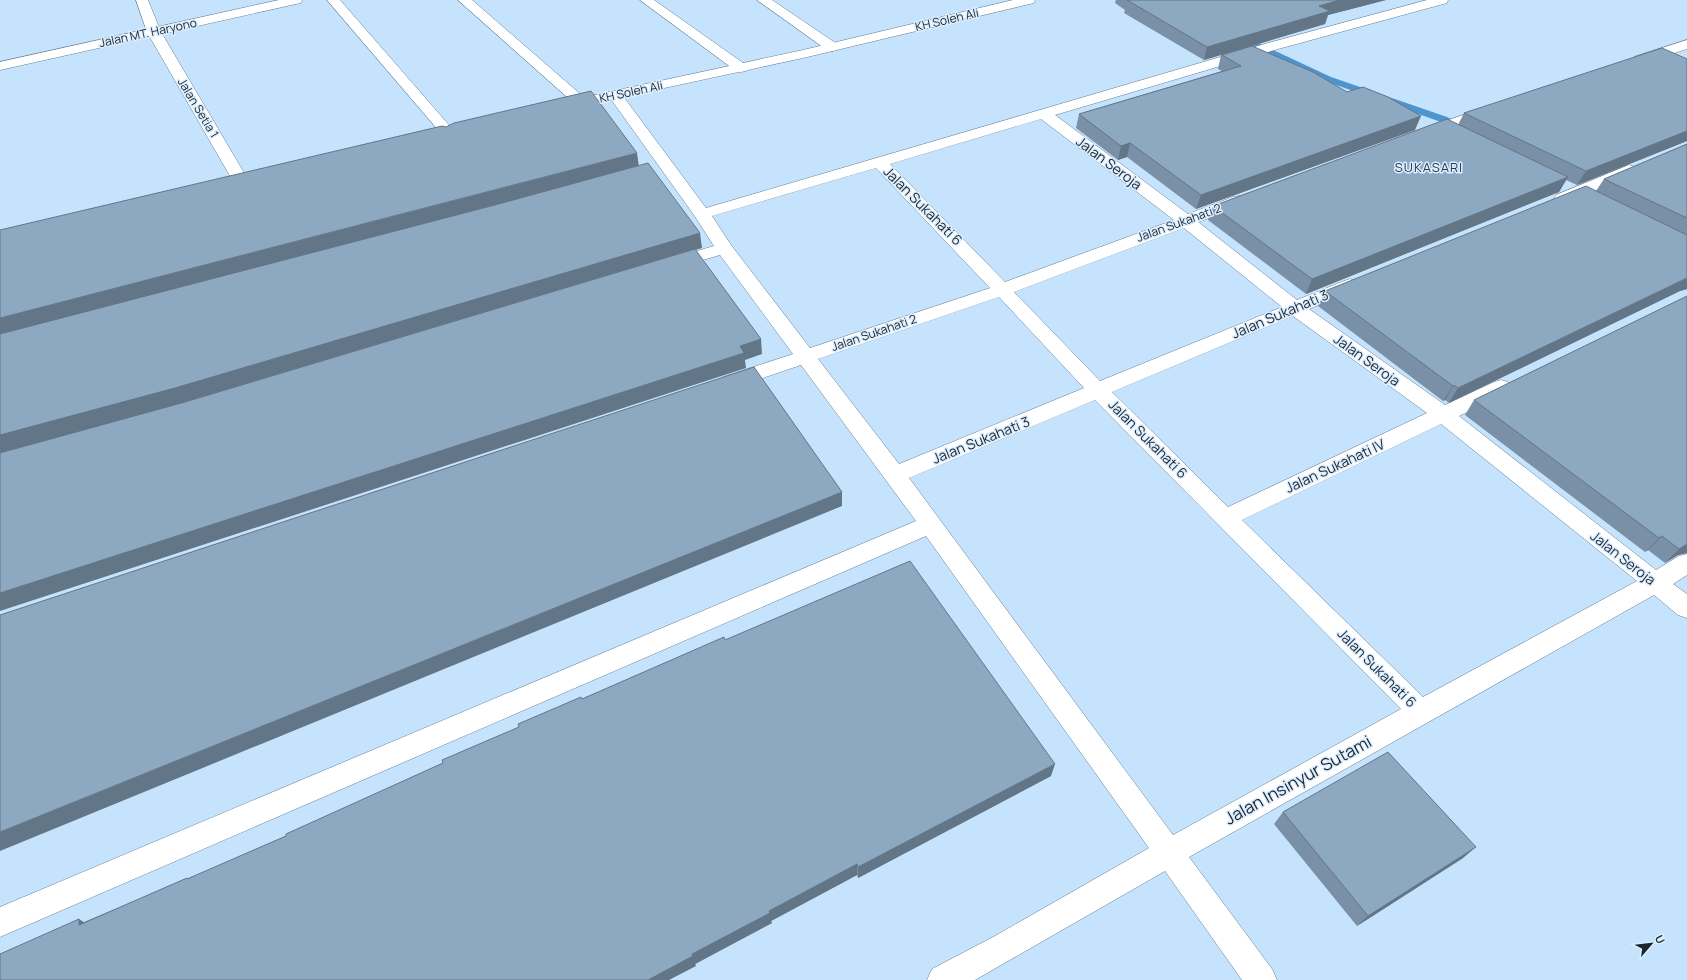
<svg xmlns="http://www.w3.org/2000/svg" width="1687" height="980" font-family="Manrope,sans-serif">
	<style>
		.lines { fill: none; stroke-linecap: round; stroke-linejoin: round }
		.stream { fill: #4e94ce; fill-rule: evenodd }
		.minor-casing { stroke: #647e95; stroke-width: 1 }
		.tertiary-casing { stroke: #647e95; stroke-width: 1 }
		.minor { fill: #fff; fill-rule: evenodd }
		.tertiary { fill: #fff; fill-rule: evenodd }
		.wall { fill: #7990a6 }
		.shaded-wall { fill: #637687 }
		.building { fill: #8da8c1; stroke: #637687 }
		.labels { text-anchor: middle; stroke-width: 3; stroke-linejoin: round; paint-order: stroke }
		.far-street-label { font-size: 12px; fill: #1b262f; stroke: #ddeefe }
		.far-quarter-label { font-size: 13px; letter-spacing: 1px; fill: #233b4f; stroke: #ddeefe }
		.street-label { font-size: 14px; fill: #1b262f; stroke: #ddeefe }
		.near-street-label { font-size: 17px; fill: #1b262f; stroke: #ddeefe }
	</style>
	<rect width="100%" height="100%" fill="#c6e3fd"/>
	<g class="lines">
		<!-- stream -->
		<path class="stream" d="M1237 36H1243L1331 77 1447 117 1465 126 1464 128H1458L1325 81 1237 40Z"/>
		<defs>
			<path id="minor" d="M136 0H148L161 32 250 183 248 186 242 188 236 186 234 183 147 32Z
				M327 0H340L455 132 458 135 455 138 450 140 445 138Z
				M458 0H472L586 99 588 102 586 105 581 106 576 105Z
				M640 0H654L746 65 748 68 746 71 741 72 736 71Z
				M757 0H772L837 44 839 47 837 50 832 51 827 50Z
				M1427 0H1448L1447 3 1278 49 1055 115 1188 214 1233 197 1239 196 1245 197 1247 201 1245 205 1198 222 1297 300 1344 281 1350 279 1356 281 1359 285 1356 289 1309 309 1445 405 1494 382 1501 380 1508 382 1511 387 1508 392 1459 416 1656 570 1679 556 1687 554V575L1673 584 1687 594V618L1678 615 1654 595 1189 857 1272 969 1277 980H1242L1165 871 975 980H927L932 969 995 936 1149 848 926 536 0 937V907L916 521 801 365 730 389 723 387 720 382 723 377 793 354 720 255 672 269 666 268 663 264 666 260 714 246 694 215 608 95 610 92 615 91 620 92 706 208 1268 43ZM1041 119 1174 220 1005 282 890 164ZM876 168 990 288 810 348 731 245 712 216ZM1184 228 1282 307 1100 381 1014 292ZM999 297 1084 388 899 464 818 359ZM1293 316 1427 413 1228 507 1112 392ZM1095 400 1401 709 1173 835 909 478ZM1441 424 1637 581 1423 697 1242 520Z
				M1687 40V49L1639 64 1634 63 1632 60 1634 57Z
				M1489 106 1494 107 1496 110 1494 113 1430 136 1425 138 1420 136 1417 133 1420 130Z
				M1629 165 1635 167 1637 170 1635 173 1568 203 1562 204 1556 203 1554 199 1556 195Z"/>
			<path id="tertiary" d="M279 0H302L301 3 296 4 0 70V62Z
				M1013 0H1035L1034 3 803 58 567 109 562 108 560 105 562 102 567 101 803 50Z"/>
		</defs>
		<!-- minor casing -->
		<use href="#minor" class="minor-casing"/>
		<!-- tertiary casing -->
		<use href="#tertiary" class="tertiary-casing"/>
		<!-- minor -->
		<use href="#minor" class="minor"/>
		<!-- tertiary -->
		<use href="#tertiary" class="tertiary"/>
	</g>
	<!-- wall -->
	<path class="wall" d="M1116 0H1386L1328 15 1325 24 1252 46 1347 92 1415 130 1196 209 1127 157 1118 160 1076 128 1079 114 1222 71 1218 69 1221 55 1204 60 1124 13 1125 10 1115 3Z
		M1687 59V141L1577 185 1566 180 1559 192 1306 294 1208 220 1213 206 1458 125 1464 113Z
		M1687 144V289L1680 291 1449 403 1445 400 1443 401 1318 306 1325 291 1596 191 1604 179Z
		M1474 400 1687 553 1678 555 1665 563 1648 550 1645 552 1465 415Z
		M725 640 1051 776 858 878 857 875 771 921 772 923 695 964 696 966 84 922 189 879 286 836 443 763 582 699Z
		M1283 812 1463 858 1357 926 1274 824Z"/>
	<!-- shaded-wall -->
	<path class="shaded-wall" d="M1340 0H1386L1328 15 1325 24 1204 60 1207 47 1319 6Z
		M1421 116 1415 130 1196 209 1201 195Z
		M1687 131V141L1577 185 1586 171Z
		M1130 143 1127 157 1118 160 1121 146Z
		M637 153 639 167 0 336V318Z
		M1568 177 1559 192 1306 294 1312 279Z
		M700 233 702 248 185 403 0 453V435Z
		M1687 278V289L1680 291 1449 403 1458 388Z
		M761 339 762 354 745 360 746 368 0 611V593Z
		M1454 385 1445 400 1443 401 1453 386Z
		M842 492V506L0 851V832Z
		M1662 536 1648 550 1645 552 1659 538Z
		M1687 544V553L1678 555 1665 563 1679 549Z
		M1055 764 1051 776 858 878V867Z
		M1476 847 1463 858 1357 926 1368 916Z
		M857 864V875L771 921 772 923 695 964 696 966 669 980H648L692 954 769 911Z
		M79 919 96 930 79 925Z"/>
	<!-- building -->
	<path class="building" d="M1127 0H1340L1319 6 1330 11 1207 47Z
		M1252 46 1313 72 1347 92 1363 87 1388 97 1421 116 1201 195 1130 143 1121 146 1079 114 1241 66 1222 55Z
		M1662 48 1687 59V131L1586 171 1464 113Z
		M591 91 637 153 0 318V230L442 126 446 127 454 123Z
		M1447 119 1568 177 1312 279 1213 206Z
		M1687 144V218L1604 179Z
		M648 163 700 233 175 388 0 435V334L495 205Z
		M1586 186 1687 235V278L1458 388 1454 385 1453 386 1325 291Z
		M695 249 761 339 740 346 744 353 0 593V453L185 402Z
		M1687 296V544L1679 549 1662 536 1659 538 1474 400Z
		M754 367 842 492 0 832V615Z
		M910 561 1055 764 858 867 857 864 769 911 770 913 692 954 693 956 648 980H0V954L79 919V925L187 878V879L286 836V834L443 763 442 760 519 727 518 724 581 697 582 699 724 637 725 640Z
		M1388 752 1476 847 1368 916 1283 812Z"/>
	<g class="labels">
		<!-- far-street labels -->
		<g class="far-street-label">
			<text transform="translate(947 20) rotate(-13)" y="4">KH Soleh Ali</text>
			<text transform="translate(148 33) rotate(-12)" y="4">Jalan MT. Haryono</text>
			<text transform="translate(631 92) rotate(-12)" y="4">KH Soleh Ali</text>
			<text transform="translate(198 108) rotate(59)" y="4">Jalan Setia 1</text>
			<text transform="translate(1179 223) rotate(-20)" y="4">Jalan Sukahati 2</text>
			<text transform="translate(874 333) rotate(-19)" y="4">Jalan Sukahati 2</text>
		</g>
		<!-- far-quarter labels -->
		<g class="far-quarter-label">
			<text x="1429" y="172">SUKASARI</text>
		</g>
		<!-- street labels -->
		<g class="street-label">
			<text transform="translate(1109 163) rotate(37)" y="5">Jalan Seroja</text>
			<text transform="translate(923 206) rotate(45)" y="5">Jalan Sukahati 6</text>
			<text transform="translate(1280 314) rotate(-23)" y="5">Jalan Sukahati 3</text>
			<text transform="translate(1367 360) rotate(36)" y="5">Jalan Seroja</text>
			<text transform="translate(1148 439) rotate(45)" y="5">Jalan Sukahati 6</text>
			<text transform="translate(981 440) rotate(-22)" y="5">Jalan Sukahati 3</text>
			<text transform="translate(1335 466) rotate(-25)" y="5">Jalan Sukahati IV</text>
			<text transform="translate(1623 558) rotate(38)" y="5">Jalan Seroja</text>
			<text transform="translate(1377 668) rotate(45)" y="5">Jalan Sukahati 6</text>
		</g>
		<!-- near-street labels -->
		<g class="near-street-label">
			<text transform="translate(1298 780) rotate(-29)" y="6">Jalan Insinyur Sutami</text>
		</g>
	</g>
	<!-- north arrow -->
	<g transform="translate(1651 944) rotate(62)" stroke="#ddeefe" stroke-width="3" paint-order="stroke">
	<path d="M0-3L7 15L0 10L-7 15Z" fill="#1b262f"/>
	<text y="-6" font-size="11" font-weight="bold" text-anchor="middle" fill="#1b262f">U</text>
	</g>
</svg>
